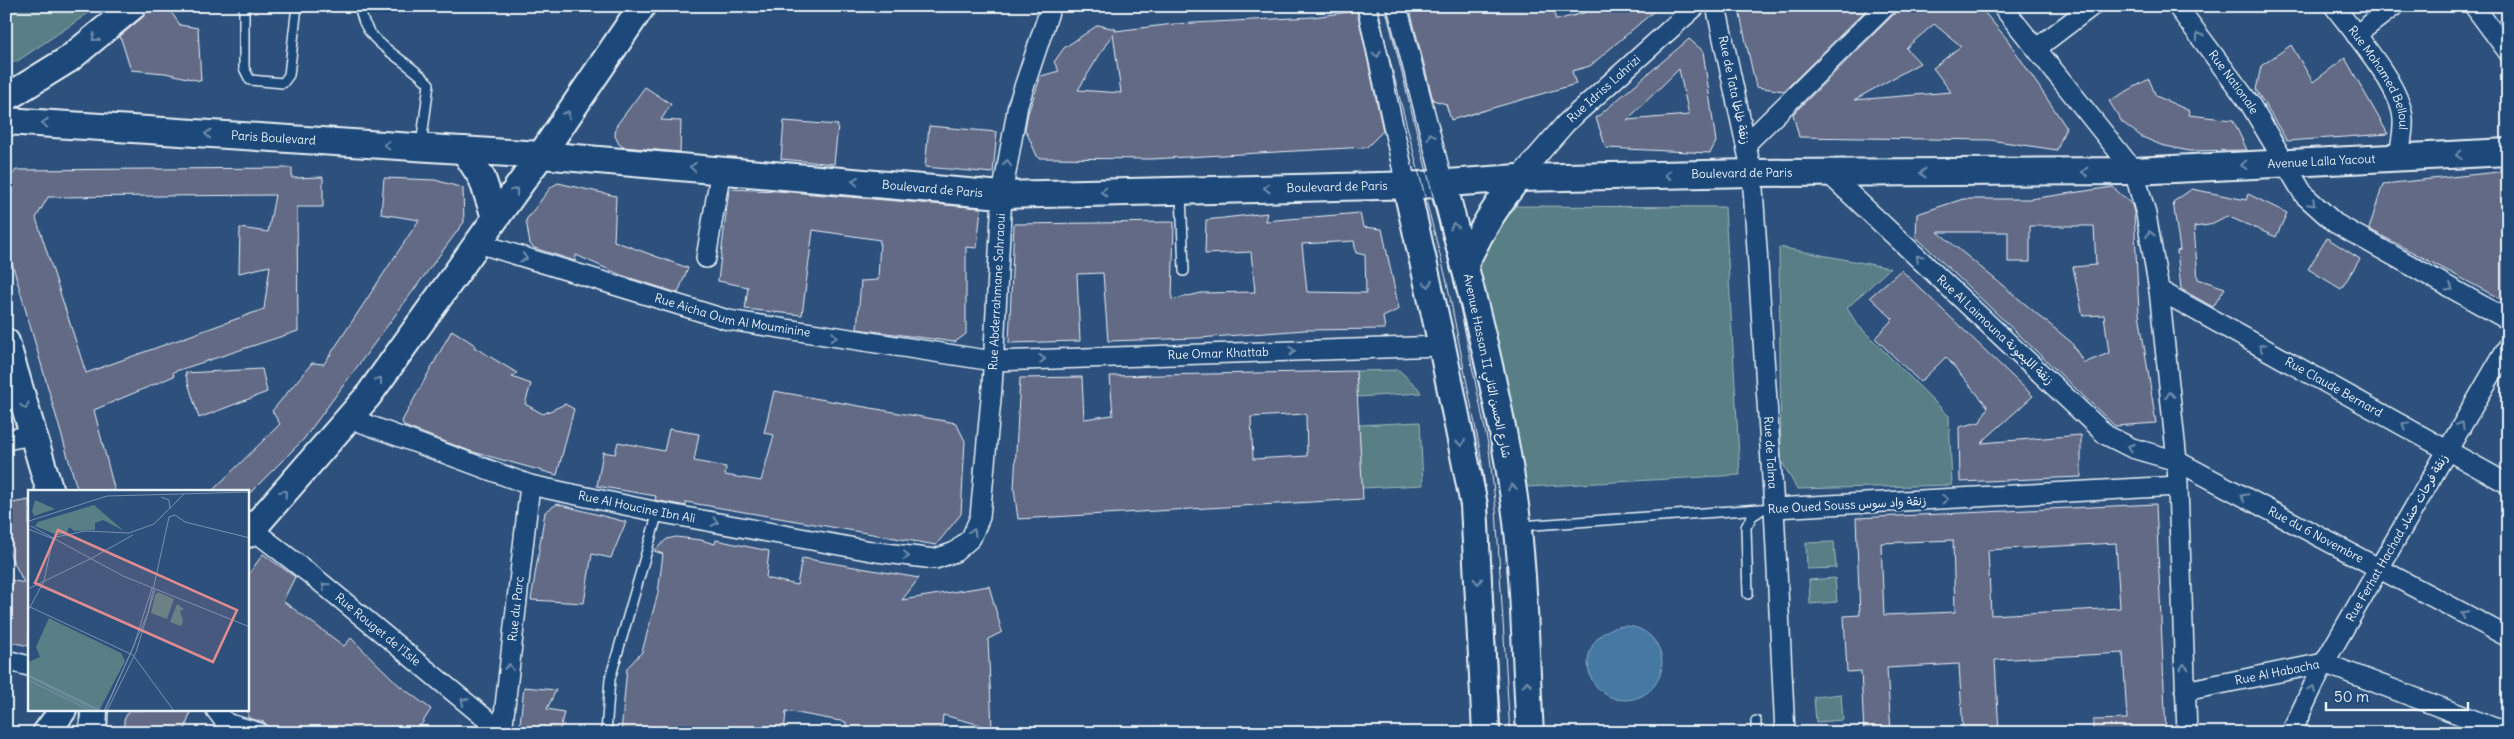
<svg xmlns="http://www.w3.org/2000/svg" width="2514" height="739" font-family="Delius,'Playpen Sans Arabic',sans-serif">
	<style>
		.green { fill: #587f85; stroke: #a0b8be }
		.water { fill: #4579a3; stroke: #86a9c5 }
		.building { fill: #636b86; stroke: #e8f1f8; fill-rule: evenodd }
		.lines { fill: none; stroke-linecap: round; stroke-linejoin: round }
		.lane-casing { stroke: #e8f1f8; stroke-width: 12 }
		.street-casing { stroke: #e8f1f8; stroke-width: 22 }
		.secondary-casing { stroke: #e8f1f8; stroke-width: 30 }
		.lane { stroke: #1f4a7a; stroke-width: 9 }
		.street { stroke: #1f4a7a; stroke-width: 19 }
		.secondary { stroke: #1f4a7a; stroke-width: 26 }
		.tram { stroke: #e8f1f8; stroke-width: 1 }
		.oneway { stroke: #6f8dac }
		.labels { text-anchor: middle; stroke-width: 5; stroke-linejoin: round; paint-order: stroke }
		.street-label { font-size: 12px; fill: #e8f1f8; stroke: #1f4a7a }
		.inset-road { fill: none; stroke: #7891ae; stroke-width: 1 }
		.view { fill: #df8c90; fill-opacity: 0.15; stroke: #df8c90; stroke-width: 2.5 }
		.inset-edge { fill: none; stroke: #e8f1f8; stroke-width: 2.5 }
	</style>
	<rect width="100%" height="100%" fill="#2d517c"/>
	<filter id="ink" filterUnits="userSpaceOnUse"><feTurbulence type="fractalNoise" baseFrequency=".02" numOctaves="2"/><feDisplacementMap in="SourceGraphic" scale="10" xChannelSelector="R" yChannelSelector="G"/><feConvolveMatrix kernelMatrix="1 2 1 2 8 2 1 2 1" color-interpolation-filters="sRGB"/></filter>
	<g filter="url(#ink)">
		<!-- green -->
		<path class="green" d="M6 6H99L16 62 6 63Z
			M1504 206 1725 207 1740 475 1527 487 1475 261Z
			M1779 247 1890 268 1847 308 1857 324 1949 416 1952 485 1797 489 1781 460Z
			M1399 370 1418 388 1421 393 1357 397 1356 371Z
			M1420 422 1423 485 1362 488 1359 425Z
			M1834 542 1836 568 1807 569 1806 543Z
			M1835 578 1837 602 1810 604 1809 580Z
			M1841 694 1843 720 1816 722 1814 697Z"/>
		<!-- water -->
		<path class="water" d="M1588 663a37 37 0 1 1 74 0a37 37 0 1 1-74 0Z"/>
		<!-- building -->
		<path class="building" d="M148 6H167L180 25 198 28 201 81 165 73 131 70 120 36 143 17Z
			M1409 6H1552L1556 20 1584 13 1591 6H1660L1590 66 1572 71 1576 84 1451 120 1446 104 1433 100Z
			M1738 6H1870L1784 91 1756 87Z
			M1897 6H1979L2007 39 2066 127 2057 150 1990 140 1799 137 1793 114 1894 14ZM1934 24 1961 46 1933 68 1951 92 1854 100 1920 63 1906 48Z
			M1357 11 1383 131 1367 147 1151 159 1038 158 1025 129 1028 113 1041 76 1059 71 1054 62 1064 48 1098 25 1116 29 1115 31 1174 24 1313 17ZM1113 33 1121 93 1078 90Z
			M1689 39 1703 51 1716 142 1710 153 1606 148 1596 118ZM1679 69 1689 115 1627 120Z
			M2291 45 2313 82 2345 58 2388 134 2287 141 2256 90 2261 66Z
			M2149 79 2156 96 2190 111 2189 115 2233 120 2247 150 2189 151 2161 145 2142 137 2122 122 2109 101Z
			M645 87 671 104 661 120 681 121 680 152 623 147 619 144 615 136 616 126Z
			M784 121 838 125 834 164 781 159Z
			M929 126 997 132 993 173 925 167Z
			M292 168V178L323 177V207H297L298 331 173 372 174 376 94 410 115 492H78L6 242V184L16 170ZM275 195 268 232 240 228 239 273 270 266 264 309 86 373 36 218 48 197Z
			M2508 171V303L2369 229 2383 184Z
			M384 178 435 180 463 188 464 222 303 440 251 492H211L280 424 272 411 312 363 324 364 419 220 381 214Z
			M558 183 616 196 614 241 688 268 678 293 621 275 576 255 575 261 534 248 530 244 526 220 551 187Z
			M2113 187 2132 205 2134 212 2139 313 2156 423 2115 426 1916 237 1917 214 1963 199H2030ZM2030 226H2094L2096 265 2073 267 2083 316 2104 315 2109 353 2084 363 2071 342 1938 232H2008V262H2030Z
			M729 189 778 191 981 208 977 248 966 247V334L955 342 857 329 861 281 878 280 880 240 813 230 802 315 745 309 748 287 718 281Z
			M2192 189 2246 200 2248 194 2287 213 2276 237 2227 216 2209 225 2194 227 2198 279 2225 288 2213 307 2181 289 2177 251 2180 250 2173 202Z
			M1267 213 1265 221 1360 213 1363 227 1382 229 1399 309 1383 317 1385 329 1305 330 1199 338 1108 341 1103 273 1077 274 1080 341 1009 343 1014 224 1174 222 1172 300 1201 293 1255 292 1251 252 1205 254 1206 220ZM1354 241 1356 253 1365 255 1366 293 1307 292 1302 244Z
			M2327 238 2360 259 2341 289 2308 269Z
			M1901 270 2033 396 1981 443 2081 435V477L1960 482 1959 427 1980 422 1988 407 1946 357 1920 382 1875 338 1893 319 1870 297Z
			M452 330 475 345 474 347 517 373 512 377 531 384 525 404 543 414 565 404 574 409 557 475 470 451 404 426 402 421Z
			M262 369 267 392 199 418 185 373Z
			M1356 371 1363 499 1018 519 1014 489 1020 378 1082 377 1084 419 1113 415 1110 376ZM1306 414 1307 456 1253 459 1251 417Z
			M774 391 956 423 965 441 961 514 936 545 686 502V506L655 500 656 496 597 486 603 452 615 454 618 442 664 451 669 429 699 434 694 461 726 467 725 475 761 481 774 435 764 433Z
			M29 500V646L6 641V579L24 583 6 546V504Z
			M557 504 626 522 611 558 592 554 584 603 531 600 545 512Z
			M2156 504 2166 733H2093V720L2127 719 2123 653 1995 660 1999 733H1963L1959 664 1887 668 1891 733H1864L1861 671 1847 672 1844 616 1860 615 1856 518ZM1953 540 1955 612 1884 615 1881 543ZM2116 543 2120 608 1991 615 1988 550Z
			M676 537 701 540 715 544 716 540 769 551 766 578 797 585 802 558 919 578 902 600 989 586 1002 632 988 639 992 728 943 715 941 733H846V722L786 711 784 733H621L627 668 642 652 658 593 663 554 654 551 667 539Z
			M263 554 295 577 283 601 344 646 351 638 400 686 431 709 416 733H300L269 727 264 722 248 718V575Z
			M524 687 556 690 547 709 564 712 559 733H519Z
			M129 710H191L184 733H124V720Z"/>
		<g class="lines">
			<defs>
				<path id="lane" d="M244 6V68L250 80 283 83 289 75 297 6
					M360 6C362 44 407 58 429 84L421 146
					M1181 193 1184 271
					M1520 526 1774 508
					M1748 594 1746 527 1752 516 1761 510
					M1756 721V733
					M606 733 610 679 658 512"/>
				<g id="street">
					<path d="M1367 6 1406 185"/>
					<path d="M1397 6 1443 183"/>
					<path id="s1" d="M1716 6 1752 173 1774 508 1785 733"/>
					<path d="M2002 6 2134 171 2146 214 2159 290 2177 461 2187 733"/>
					<path id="s2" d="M2177 6 2250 104 2304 195 2335 223 2508 320"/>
					<path id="s3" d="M2334 6C2354 33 2401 86 2403 119 2404 132 2400 145 2399 158"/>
					<path d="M2474 6 2508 52"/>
					<path d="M2356 35 2394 6"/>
					<path d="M2037 48 2092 6"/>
					<path d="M1746 144 1886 6"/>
					<path id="s4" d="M1828 173 2106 435 2132 448 2177 461 2508 637"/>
					<path id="s5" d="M1518 178 1566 123 1696 6"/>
					<path id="s6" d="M478 243 728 320 993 361 1442 346"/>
					<path d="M706 258 721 169"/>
					<path id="s7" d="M2159 290 2508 484"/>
					<path id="s8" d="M349 418 530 485 658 512 877 552 935 559 955 552 971 538 980 517 992 388 1002 195 1018 105 1051 6"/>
					<path d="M6 440 33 435"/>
					<path d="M1774 508 2178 486"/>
					<path id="s9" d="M252 529 319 581 502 732"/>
					<path d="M6 660 29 666"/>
					<path id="s10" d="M2185 691 2324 663 2508 733"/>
					<path d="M216 710 226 723 260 733"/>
					<path id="s11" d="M502 733 530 485"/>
					<path d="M2291 733 2324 663 2508 346"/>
				</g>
				<g id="secondary">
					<path d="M6 98 69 59 133 6"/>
					<path id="s12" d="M6 121 541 155 1002 195 1420 185 1518 178 1752 173 2134 171 2508 152"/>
					<path d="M464 150 482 178 495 217"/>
					<path d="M1443 183C1470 287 1499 392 1514 498 1525 575 1525 655 1530 733"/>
					<path d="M1406 185 1442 346 1474 505 1486 733"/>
					<path d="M1464 266C1479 233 1496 205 1518 178"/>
					<path d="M6 342 50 492"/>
					<path d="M248 534 368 396 541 155 642 6"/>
					<path d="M46 733 63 710"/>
					<path d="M93 733 94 710"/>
				</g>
			</defs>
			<!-- lane casing -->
			<use href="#lane" class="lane-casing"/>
			<!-- street casing -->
			<use href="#street" class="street-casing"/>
			<!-- secondary casing -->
			<use href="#secondary" class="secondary-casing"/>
			<!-- lane -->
			<use href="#lane" class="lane"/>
			<!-- street -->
			<use href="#street" class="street"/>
			<!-- secondary -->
			<use href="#secondary" class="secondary"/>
			<!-- tram -->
			<path class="tram" d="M1376 6 1447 282 1480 450 1488 509 1501 733
				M1385 6 1455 283 1489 449 1496 510 1510 733"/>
		</g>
		<!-- one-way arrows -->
		<defs><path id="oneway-chevron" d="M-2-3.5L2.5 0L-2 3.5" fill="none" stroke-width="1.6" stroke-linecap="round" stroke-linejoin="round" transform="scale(1.25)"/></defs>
		<g class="oneway">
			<use href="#oneway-chevron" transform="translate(2199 36) rotate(-127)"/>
			<use href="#oneway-chevron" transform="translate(95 38) rotate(140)"/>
			<use href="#oneway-chevron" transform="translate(1377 54) rotate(78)"/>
			<use href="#oneway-chevron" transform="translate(567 114) rotate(-57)"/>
			<use href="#oneway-chevron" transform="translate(45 123) rotate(-176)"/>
			<use href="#oneway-chevron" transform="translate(208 134) rotate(-177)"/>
			<use href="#oneway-chevron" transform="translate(1431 136) rotate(-105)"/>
			<use href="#oneway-chevron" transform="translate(387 145) rotate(-177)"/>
			<use href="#oneway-chevron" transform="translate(2459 155) rotate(177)"/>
			<use href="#oneway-chevron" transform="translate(1007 163) rotate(-81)"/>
			<use href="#oneway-chevron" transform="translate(2244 165) rotate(177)"/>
			<use href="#oneway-chevron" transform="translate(693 167) rotate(-176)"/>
			<use href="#oneway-chevron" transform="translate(2085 172) rotate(179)"/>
			<use href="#oneway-chevron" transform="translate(1923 173) rotate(180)"/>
			<use href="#oneway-chevron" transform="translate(1668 175) rotate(179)"/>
			<use href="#oneway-chevron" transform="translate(855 181) rotate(-175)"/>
			<use href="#oneway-chevron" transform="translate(1267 188) rotate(179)"/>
			<use href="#oneway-chevron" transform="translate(515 191) rotate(-53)"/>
			<use href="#oneway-chevron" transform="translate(1104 192) rotate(179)"/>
			<use href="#oneway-chevron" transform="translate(2312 203) rotate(45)"/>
			<use href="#oneway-chevron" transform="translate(1454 226) rotate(-104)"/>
			<use href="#oneway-chevron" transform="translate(2150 234) rotate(-101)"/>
			<use href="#oneway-chevron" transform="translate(524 258) rotate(17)"/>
			<use href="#oneway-chevron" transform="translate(1919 258) rotate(-137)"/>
			<use href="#oneway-chevron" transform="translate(1428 284) rotate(77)"/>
			<use href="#oneway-chevron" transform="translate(2450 288) rotate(30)"/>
			<use href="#oneway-chevron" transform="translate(834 337) rotate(9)"/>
			<use href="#oneway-chevron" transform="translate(2262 347) rotate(-151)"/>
			<use href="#oneway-chevron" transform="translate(1292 351) rotate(-2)"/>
			<use href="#oneway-chevron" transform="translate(1042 359) rotate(-2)"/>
			<use href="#oneway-chevron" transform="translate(379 380) rotate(-54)"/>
			<use href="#oneway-chevron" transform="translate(2170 395) rotate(-96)"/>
			<use href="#oneway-chevron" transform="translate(25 406) rotate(74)"/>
			<use href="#oneway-chevron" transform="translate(2405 425) rotate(-151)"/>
			<use href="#oneway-chevron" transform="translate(2461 425) rotate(-60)"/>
			<use href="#oneway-chevron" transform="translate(1461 443) rotate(79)"/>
			<use href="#oneway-chevron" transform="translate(2131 447) rotate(-160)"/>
			<use href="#oneway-chevron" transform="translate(1512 487) rotate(-99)"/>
			<use href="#oneway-chevron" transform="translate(284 493) rotate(-49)"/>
			<use href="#oneway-chevron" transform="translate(2244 497) rotate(-152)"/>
			<use href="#oneway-chevron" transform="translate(1945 499) rotate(-3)"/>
			<use href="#oneway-chevron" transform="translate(715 522) rotate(11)"/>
			<use href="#oneway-chevron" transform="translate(973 532) rotate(-61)"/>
			<use href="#oneway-chevron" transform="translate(906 556) rotate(7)"/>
			<use href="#oneway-chevron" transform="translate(1478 581) rotate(87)"/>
			<use href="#oneway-chevron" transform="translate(325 586) rotate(-140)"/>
			<use href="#oneway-chevron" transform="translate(2464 614) rotate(-153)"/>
			<use href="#oneway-chevron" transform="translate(509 667) rotate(-83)"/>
			<use href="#oneway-chevron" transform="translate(2184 667) rotate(-92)"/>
			<use href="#oneway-chevron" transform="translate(1527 684) rotate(-94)"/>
			<use href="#oneway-chevron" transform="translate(2312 689) rotate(-65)"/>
			<use href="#oneway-chevron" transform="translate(464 701) rotate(-141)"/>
		</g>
	</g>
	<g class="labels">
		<!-- street labels -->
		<g class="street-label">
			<text dy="4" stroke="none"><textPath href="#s3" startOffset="86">Rue Mohamed Belloul</textPath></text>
			<text dy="4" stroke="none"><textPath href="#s2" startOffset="95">Rue Nationale</textPath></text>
			<text dy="4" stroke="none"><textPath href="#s5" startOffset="124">Rue Idriss Lahrizi</textPath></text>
			<text transform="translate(1734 90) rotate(78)" y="4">Rue de Tata زنقة طاطا</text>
			<text dy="4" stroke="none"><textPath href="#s12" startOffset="268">Paris Boulevard</textPath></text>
			<text dy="4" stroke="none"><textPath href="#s12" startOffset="2319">Avenue Lalla Yacout</textPath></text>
			<text dy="4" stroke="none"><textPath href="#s12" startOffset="1739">Boulevard de Paris</textPath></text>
			<text dy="4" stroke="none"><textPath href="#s12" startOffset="1334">Boulevard de Paris</textPath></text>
			<text dy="4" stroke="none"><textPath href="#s12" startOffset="929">Boulevard de Paris</textPath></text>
			<text dy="4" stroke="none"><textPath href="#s8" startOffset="896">Rue Abderrahmane Sahraoui</textPath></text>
			<text dy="4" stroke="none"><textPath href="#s6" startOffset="265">Rue Aicha Oum Al Mouminine</textPath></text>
			<text transform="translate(1995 330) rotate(43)" y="4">Rue Al Laimouna زنقة الليمونة</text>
			<text dy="4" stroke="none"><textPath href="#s6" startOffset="755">Rue Omar Khattab</textPath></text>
			<text transform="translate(1487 366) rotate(78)" y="4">Avenue Hassan II شارع الحسن الثاني</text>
			<text dy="4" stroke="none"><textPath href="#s7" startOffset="200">Rue Claude Bernard</textPath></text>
			<text dy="4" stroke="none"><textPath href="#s1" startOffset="451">Rue de Talma</textPath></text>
			<text transform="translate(1847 505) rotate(-3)" y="4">Rue Oued Souss زنقة واد سوس</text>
			<text dy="4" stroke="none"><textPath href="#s8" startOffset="302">Rue Al Houcine Ibn Ali</textPath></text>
			<text dy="4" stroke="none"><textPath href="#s4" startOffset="615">Rue du 6 Novembre</textPath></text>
			<text transform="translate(2397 538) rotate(-60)" y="4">Rue Ferhat Hachad زنقة فرحات حشاد</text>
			<text dy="4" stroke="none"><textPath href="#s11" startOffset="125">Rue du Parc</textPath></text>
			<text dy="4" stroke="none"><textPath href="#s9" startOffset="161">Rue Rouget de l'Isle</textPath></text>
			<text dy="4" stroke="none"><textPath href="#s10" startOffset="94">Rue Al Habacha</textPath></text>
		</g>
	</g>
	<!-- overview -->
	<g transform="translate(28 490)">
		<rect width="221" height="221" fill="#2d517c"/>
		<path d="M7 10 27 19 6 26 4 21ZM66 15 96 41 75 30 67 33V40L46 41 41 37 39 43 29 45 7 36 10 32ZM130 102 146 109 139 129 123 123 127 105ZM149 114 156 119 152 121 155 131 153 136 142 132ZM21 128 93 163 97 171 71 221H0V172L12 167 8 157Z" fill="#587f85"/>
		<path class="inset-road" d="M133 7 141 10 142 19M1 31 79 6 222 2M3 36 95 86 222 137M0 39 23 48 57 41 101 43 126 34 156 4M64 68 105 45M0 99 64 68M0 116 105 165 146 221M0 121 16 91 25 48M0 185 74 221M2 187 70 221M0 190 64 221M76 221 105 158 124 98M77 221 120 123 141 27 147 25 157 32 222 48M79 221 108 162 127 100M112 221H164M126 221H159"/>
		<path class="view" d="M30 40 209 120 185 172 7 93Z"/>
		<rect width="221" height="221" class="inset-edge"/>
	</g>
	<!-- margin -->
	<rect width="2514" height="739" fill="none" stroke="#1f4a7a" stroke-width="25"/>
	<rect x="12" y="12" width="2489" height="714" fill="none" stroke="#e8f1f8" stroke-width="2" filter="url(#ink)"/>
	<!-- scale -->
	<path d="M2326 702v8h142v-8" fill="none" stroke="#e8f1f8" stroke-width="2.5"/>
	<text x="2334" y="702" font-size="15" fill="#e8f1f8" stroke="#1f4a7a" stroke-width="4" paint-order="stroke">50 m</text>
</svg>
